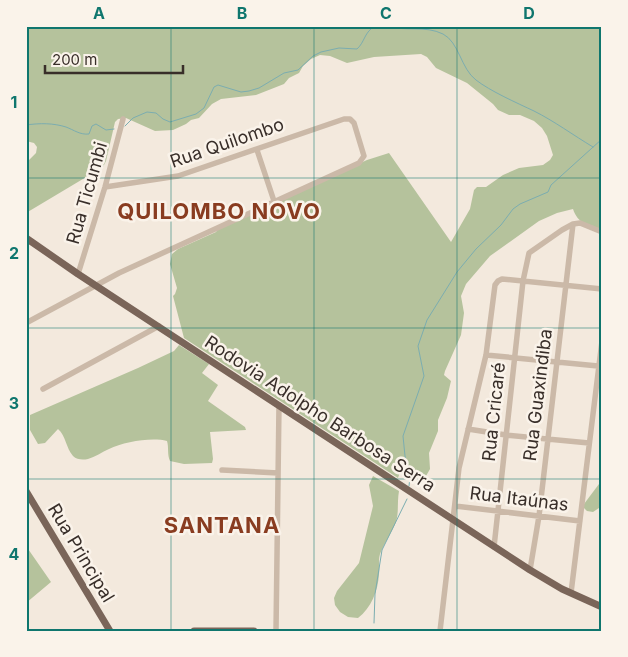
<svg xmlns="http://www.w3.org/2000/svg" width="628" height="657" font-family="Inter,sans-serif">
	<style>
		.green { fill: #b5c29c }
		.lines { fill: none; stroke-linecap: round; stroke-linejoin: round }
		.stream { stroke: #7badb0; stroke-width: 1 }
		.minor { stroke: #cbb9a8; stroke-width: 5.5 }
		.major { stroke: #7a6559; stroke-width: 7 }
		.grid { fill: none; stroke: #0f766e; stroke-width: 1; stroke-opacity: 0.55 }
		.labels { text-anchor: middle; stroke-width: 5; stroke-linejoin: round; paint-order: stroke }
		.street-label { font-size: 18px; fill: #382e29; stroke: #faf3ea }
		.district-label { font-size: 22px; font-weight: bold; letter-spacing: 1px; fill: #893c20; stroke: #faf3ea }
		.neatline { fill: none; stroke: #0f766e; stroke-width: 2 }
		.grid-label { font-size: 16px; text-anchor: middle; font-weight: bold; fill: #0f766e }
	</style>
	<rect width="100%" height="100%" fill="#f3e9dd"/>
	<!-- green -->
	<path class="green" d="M26 26H602V230C588 225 578 224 573 209L557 213 539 221 490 256 466 284 461 296 464 313 461 335 445 371 444 375 451 381 447 398 438 420V431L429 453 430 469 426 476 400 472 398 478 184 338 173 296 175 294 177 288 170 264 172 254 178 249 216 232 218 229 367 160 389 153 451 242 470 209 474 190 477 187H486L503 175 519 168 543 165 550 160 553 155 547 136 542 128 534 121 520 115H509L498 110 493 104 467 83 436 68 427 57 421 54 374 57 347 63 330 56 320 55 311 59 303 66 299 73 289 78 284 84 256 95 221 99 212 104 199 118 191 120 186 124 173 130 155 131 126 118 118 119 115 122 106 161 103 167 26 213V163L36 153 37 147 34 143 26 141Z
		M179 345 209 364 202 373 218 385 208 401 245 427 246 430 210 432 213 459 212 463 184 464 170 461C167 454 169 448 167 441 151 437 124 442 109 449 102 452 95 457 88 459 83 460 77 460 73 456 66 448 66 436 58 429L45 443 38 444 30 430V415L138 368 174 351Z
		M373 476 399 491C397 502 399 512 396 522 392 533 384 543 380 554 378 561 380 567 379 574 378 591 371 608 358 618L348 617 340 612 335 605 334 598 337 591 359 563 373 506 369 485Z
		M602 480V506L593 512 587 511 584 508V504Z
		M26 546 51 582 26 603Z"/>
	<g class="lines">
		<!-- stream -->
		<path class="stream" d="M387 26C405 32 425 25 443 34 459 42 461 69 476 80 490 91 517 103 534 111 554 121 573 135 593 147
			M26 125C40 123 53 123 66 127 74 130 80 135 89 134L92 126 96 124 106 130 114 129
			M125 126 133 118 147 112 156 113 163 119 170 122 196 114 204 108 214 87 218 85 241 92 249 91 259 88 284 73 298 70 313 56 321 52 339 48 357 49C365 42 364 32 375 26
			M409 486 410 477 405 456 403 436 424 376 418 346 427 320 457 272 476 249 501 225 513 209 520 204 548 192 551 185 602 139
			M374 623 375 594 382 550 407 499"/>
		<!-- minor -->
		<path class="minor" d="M257 150 274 201
			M78 274 105 187 123 119
			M26 323 119 273 359 163 364 156 354 123 350 119H344L178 176 105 187
			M486 355 598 366 600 364
			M43 389 159 326
			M468 429 506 435 589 443
			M222 470 278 473
			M455 506 580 521
			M494 547 523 281 529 253 562 230 573 224 580 223 602 232
			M530 570 539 516 573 224
			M571 593 602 341
			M276 631 279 405
			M440 631 459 468 486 355 495 285 498 281 502 279 602 289"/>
		<!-- major -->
		<path class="major" d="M26 238 78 274 530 570 562 589 602 607
			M26 491 110 631
			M194 631H254"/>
	</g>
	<!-- grid -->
	<path class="grid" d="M171 26V631M314 26V631M457 26V631M26 178H602M26 328H602M26 479H602"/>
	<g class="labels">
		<!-- street labels -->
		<g class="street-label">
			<text transform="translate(227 143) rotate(-19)" y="6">Rua Quilombo</text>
			<text transform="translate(87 193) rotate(-74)" y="6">Rua Ticumbi</text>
			<text transform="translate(538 395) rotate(-83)" y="6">Rua Guaxindiba</text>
			<text transform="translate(494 412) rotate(-84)" y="6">Rua Cricaré</text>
			<text transform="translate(320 414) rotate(33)" y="6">Rodovia Adolpho Barbosa Serra</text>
			<text transform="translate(519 499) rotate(7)" y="6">Rua Itaúnas</text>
			<text transform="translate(81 553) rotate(59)" y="6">Rua Principal</text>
		</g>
		<!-- district labels -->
		<g class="district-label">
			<text x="219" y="219">QUILOMBO NOVO</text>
			<text x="222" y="533">SANTANA</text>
		</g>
	</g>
	<!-- border -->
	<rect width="628" height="657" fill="none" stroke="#faf3ea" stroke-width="55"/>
	<!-- scale -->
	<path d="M45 65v8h138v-8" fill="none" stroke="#382e29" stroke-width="2.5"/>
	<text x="52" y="65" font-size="15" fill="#382e29" stroke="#faf3ea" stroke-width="4" paint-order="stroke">200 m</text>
	<rect x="28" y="28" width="572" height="602" class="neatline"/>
	<g class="grid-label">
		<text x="99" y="19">A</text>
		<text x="242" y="19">B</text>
		<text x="386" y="19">C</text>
		<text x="529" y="19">D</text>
		<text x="14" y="108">1</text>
		<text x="14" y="259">2</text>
		<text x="14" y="409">3</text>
		<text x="14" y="560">4</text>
	</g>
</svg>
